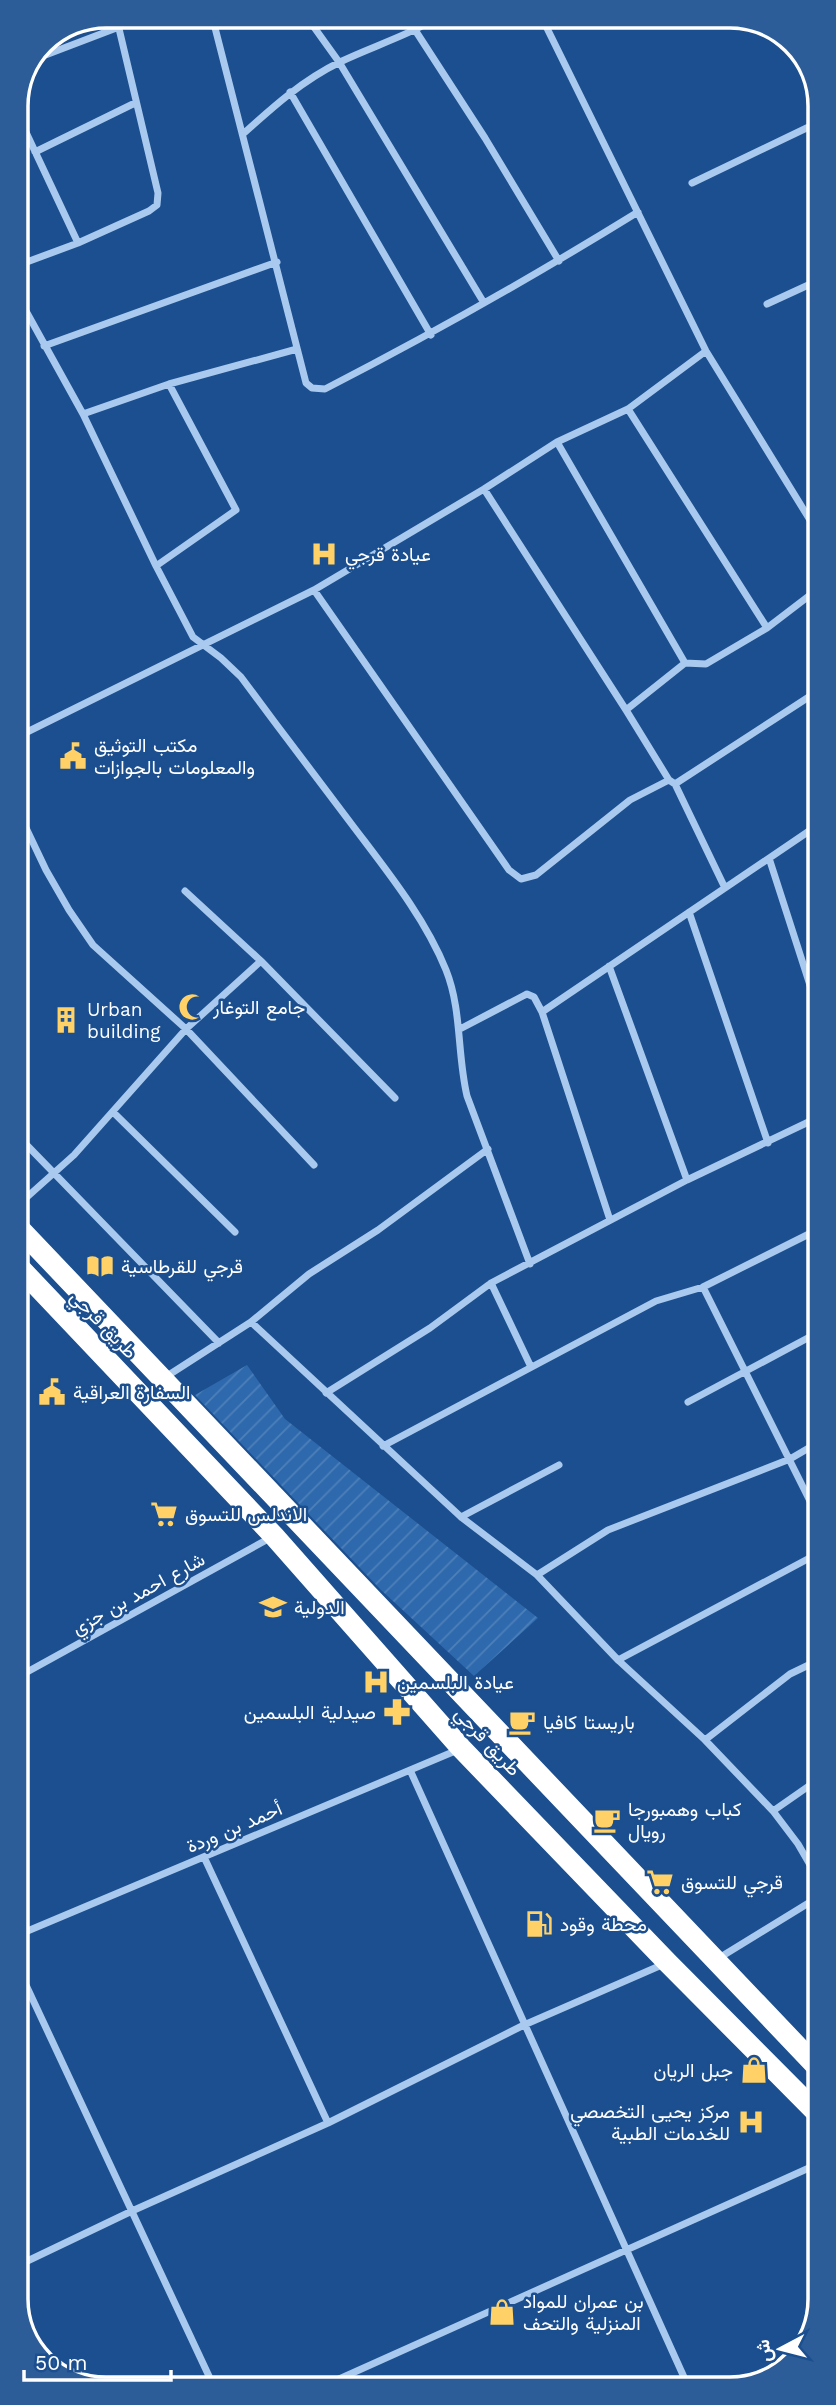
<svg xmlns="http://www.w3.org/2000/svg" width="836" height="2405" font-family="'Work Sans',Vazirmatn,sans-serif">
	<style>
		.garden { fill: url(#garden-furrows) }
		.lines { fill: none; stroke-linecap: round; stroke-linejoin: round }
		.street { stroke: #a9c9ee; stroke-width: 7 }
		.highway { stroke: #fff; stroke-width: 21 }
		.labels { text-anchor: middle; stroke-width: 5; stroke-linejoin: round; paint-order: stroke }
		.poi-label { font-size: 19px; fill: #fff; stroke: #1b4f8f; text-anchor: start }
		.street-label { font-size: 19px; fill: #fff; stroke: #1b4f8f }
		.rim { fill: none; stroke: #fff; stroke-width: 3.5 }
	</style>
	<defs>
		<pattern id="garden-furrows" width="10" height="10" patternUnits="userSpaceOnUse" patternTransform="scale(1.75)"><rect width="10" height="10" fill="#2e69ad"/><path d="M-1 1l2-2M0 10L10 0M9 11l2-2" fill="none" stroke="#4d80b9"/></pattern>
	</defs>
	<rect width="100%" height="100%" fill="#1b4f8f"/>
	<!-- garden -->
	<path class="garden" d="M247 1365 285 1419 538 1618 474 1676 381 1590 195 1395Z"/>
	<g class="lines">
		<!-- street -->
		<path class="street" d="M212 16 306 383 312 388 325 389C432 334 536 275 638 212
			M306 16 339 62 484 303
			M406 16 485 138 559 261
			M541 16 706 351 818 533
			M35 59 119 27
			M290 92 431 335
			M16 111 78 243
			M243 134C274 106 303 80 340 62 373 46 408 36 439 16
			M35 152 135 103
			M692 183 817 123
			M16 266 78 243 149 211 157 205 158 193 116 16
			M16 293 83 414 156 566 193 637 221 658 241 677C278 727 316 777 353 826 387 871 425 918 446 970 462 1010 457 1054 467 1096L530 1264
			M767 304 817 281
			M44 346 277 262
			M628 409 767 628
			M83 414 169 384 297 349
			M557 442 685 663
			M484 489 626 710 669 780 675 784 818 691
			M156 566 236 510 169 384
			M314 590 509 870 521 879 536 875 630 800 669 780
			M626 710 685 663 706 664 767 628 818 589
			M17 737 314 590 484 489 557 442 628 409 706 351
			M675 784 725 888
			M17 809 46 870 69 910 93 945 186 1029 314 1165
			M769 858 818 1010
			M185 891 261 961 395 1098
			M689 912 768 1143
			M609 966 687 1180
			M542 1012 818 825
			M460 1029 523 996 527 994 534 997 542 1012 610 1220
			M113 1112 235 1232
			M17 1135 219 1343
			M17 1206 74 1155 186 1029 261 961
			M491 1283 531 1367
			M703 1287 819 1519
			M251 1322 461 1517 537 1575 618 1660 705 1740 773 1811 798 1844 820 1882
			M164 1378 251 1322 309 1274 378 1230 488 1149
			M326 1393 430 1328 491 1283 687 1180 819 1117
			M688 1402 819 1332
			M383 1446 656 1301 703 1287 819 1229
			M461 1517 559 1465
			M537 1575 608 1530 790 1459 819 1442
			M618 1660 819 1553
			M18 1677 270 1538
			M705 1740 790 1674 819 1660
			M410 1770 688 2386
			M773 1811 819 1779
			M204 1857 328 2123
			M18 1935 460 1749
			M719 1958 820 1896
			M18 1968 215 2389
			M19 2265 132 2211 328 2123 524 2025 664 1964
			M319 2388 820 2163"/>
		<!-- highway -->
		<path class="highway" d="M17 1226 820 2070
			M18 1266 274 1536 461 1748 668 1963 820 2116"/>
	</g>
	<!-- icons -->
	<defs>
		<symbol id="hospital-bare" viewBox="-9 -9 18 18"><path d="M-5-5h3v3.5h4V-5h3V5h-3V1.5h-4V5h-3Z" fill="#ffd166" stroke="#1b4f8f" stroke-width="2.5" paint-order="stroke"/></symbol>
		<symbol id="civic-bare" viewBox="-9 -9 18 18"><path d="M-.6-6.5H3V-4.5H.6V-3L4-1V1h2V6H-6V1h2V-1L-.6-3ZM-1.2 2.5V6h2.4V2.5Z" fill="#ffd166" stroke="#1b4f8f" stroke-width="2.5" paint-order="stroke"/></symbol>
		<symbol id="mosque-bare" viewBox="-9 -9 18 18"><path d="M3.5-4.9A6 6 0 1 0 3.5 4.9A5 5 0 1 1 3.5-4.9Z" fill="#ffd166" stroke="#1b4f8f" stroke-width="2.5" paint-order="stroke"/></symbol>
		<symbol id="building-bare" viewBox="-9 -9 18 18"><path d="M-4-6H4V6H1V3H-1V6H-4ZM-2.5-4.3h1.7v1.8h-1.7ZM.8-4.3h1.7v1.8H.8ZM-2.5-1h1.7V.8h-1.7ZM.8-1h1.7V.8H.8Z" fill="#ffd166" stroke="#1b4f8f" stroke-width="2.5" paint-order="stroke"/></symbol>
		<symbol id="library-bare" viewBox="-9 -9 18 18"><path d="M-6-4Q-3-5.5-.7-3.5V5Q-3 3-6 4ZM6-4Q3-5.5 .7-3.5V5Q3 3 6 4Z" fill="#ffd166" stroke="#1b4f8f" stroke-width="2.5" paint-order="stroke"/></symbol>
		<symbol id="supermarket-bare" viewBox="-9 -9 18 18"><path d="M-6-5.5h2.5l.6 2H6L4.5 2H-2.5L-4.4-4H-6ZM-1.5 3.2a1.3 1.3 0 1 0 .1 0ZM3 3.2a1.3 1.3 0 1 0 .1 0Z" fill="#ffd166" stroke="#1b4f8f" stroke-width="2.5" paint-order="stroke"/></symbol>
		<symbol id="school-bare" viewBox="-9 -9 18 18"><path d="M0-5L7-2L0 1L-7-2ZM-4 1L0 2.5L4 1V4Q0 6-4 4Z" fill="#ffd166" stroke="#1b4f8f" stroke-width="2.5" paint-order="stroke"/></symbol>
		<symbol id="pharmacy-bare" viewBox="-9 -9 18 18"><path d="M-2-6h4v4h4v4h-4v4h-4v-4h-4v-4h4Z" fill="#ffd166" stroke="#1b4f8f" stroke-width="2.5" paint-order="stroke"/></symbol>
		<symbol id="cafe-bare" viewBox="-9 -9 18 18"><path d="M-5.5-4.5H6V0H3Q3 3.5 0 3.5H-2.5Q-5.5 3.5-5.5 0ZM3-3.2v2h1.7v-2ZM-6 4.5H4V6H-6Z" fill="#ffd166" stroke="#1b4f8f" stroke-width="2.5" paint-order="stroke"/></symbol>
		<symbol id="fuel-bare" viewBox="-9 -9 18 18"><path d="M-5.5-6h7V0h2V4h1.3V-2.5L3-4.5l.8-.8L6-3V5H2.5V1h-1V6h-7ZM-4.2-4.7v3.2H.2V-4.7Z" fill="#ffd166" stroke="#1b4f8f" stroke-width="2.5" paint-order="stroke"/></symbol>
		<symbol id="shop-bare" viewBox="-9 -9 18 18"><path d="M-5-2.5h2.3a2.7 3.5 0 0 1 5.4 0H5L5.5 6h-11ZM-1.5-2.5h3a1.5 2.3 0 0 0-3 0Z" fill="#ffd166" stroke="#1b4f8f" stroke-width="2.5" paint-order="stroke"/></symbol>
	</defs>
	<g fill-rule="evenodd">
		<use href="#hospital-bare" x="305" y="535" width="38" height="38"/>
		<use href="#civic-bare" x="54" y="737" width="38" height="38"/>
		<use href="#mosque-bare" x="173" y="988" width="38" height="38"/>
		<use href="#building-bare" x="47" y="1001" width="38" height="38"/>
		<use href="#library-bare" x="81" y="1247" width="38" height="38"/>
		<use href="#civic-bare" x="33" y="1373" width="38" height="38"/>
		<use href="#supermarket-bare" x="145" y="1495" width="38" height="38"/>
		<use href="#school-bare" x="254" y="1588" width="38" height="38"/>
		<use href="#hospital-bare" x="357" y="1663" width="38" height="38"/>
		<use href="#pharmacy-bare" x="378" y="1693" width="38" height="38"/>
		<use href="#cafe-bare" x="503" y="1703" width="38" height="38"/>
		<use href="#cafe-bare" x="588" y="1801" width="38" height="38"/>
		<use href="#supermarket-bare" x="641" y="1863" width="38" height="38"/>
		<use href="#fuel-bare" x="520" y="1905" width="38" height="38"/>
		<use href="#shop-bare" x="735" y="2051" width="38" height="38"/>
		<use href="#hospital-bare" x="732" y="2103" width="38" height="38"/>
		<use href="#shop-bare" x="483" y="2293" width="38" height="38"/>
	</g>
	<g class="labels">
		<!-- poi labels -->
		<g class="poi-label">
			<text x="345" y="561">عيادة قرجي</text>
			<text x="94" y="752">مكتب التوثيق<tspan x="94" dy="22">والمعلومات بالجوازات</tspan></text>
			<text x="213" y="1014">جامع التوغار</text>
			<text x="87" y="1016">Urban<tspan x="87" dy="22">building</tspan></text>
			<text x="121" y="1273">قرجي للقرطاسية</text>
			<text x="73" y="1399">السفارة العراقية</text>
			<text x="185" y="1521">الاندلس للتسوق</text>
			<text x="294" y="1614">الدولية</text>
			<text x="397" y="1689">عيادة البلسمين</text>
			<text x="376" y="1719" text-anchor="end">صيدلية البلسمين</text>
			<text x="543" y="1729">باريستا كافيا</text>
			<text x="628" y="1816">كباب وهمبورجا<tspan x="628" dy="22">رويال</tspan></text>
			<text x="681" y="1889">قرجي للتسوق</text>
			<text x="560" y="1931">محطة وقود</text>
			<text x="733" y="2077" text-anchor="end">جبل الريان</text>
			<text x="730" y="2118" text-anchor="end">مركز يحيى التخصصي<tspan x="730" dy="22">للخدمات الطبية</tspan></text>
			<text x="523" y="2308">بن عمران للمواد<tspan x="523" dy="22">المنزلية والتحف</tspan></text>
		</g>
		<!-- street labels -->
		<g class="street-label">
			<text transform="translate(104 1324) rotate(46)" y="7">طريق قرجي</text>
			<text transform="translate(138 1593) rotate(-29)" y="7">شارع احمد بن جزي</text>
			<text transform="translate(488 1741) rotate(47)" y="7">طريق قرجي</text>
			<text transform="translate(234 1827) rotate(-23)" y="7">أحمد بن وردة</text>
		</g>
	</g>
	<!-- crop -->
	<path d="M0 0H836V2405H0ZM106 28H730A78 78 0 0 1 808 106V2299A78 78 0 0 1 730 2377H106A78 78 0 0 1 28 2299V106A78 78 0 0 1 106 28Z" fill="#2d5d98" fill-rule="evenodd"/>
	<path class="rim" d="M106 28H730A78 78 0 0 1 808 106V2299A78 78 0 0 1 730 2377H106A78 78 0 0 1 28 2299V106A78 78 0 0 1 106 28Z"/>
	<!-- north arrow -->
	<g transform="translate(780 2349) rotate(263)" stroke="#1b4f8f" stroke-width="5" paint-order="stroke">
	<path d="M0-5L12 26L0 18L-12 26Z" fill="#ffffff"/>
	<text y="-10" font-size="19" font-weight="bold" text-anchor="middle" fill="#ffffff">ش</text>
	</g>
	<!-- scale -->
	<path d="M24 2370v10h147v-10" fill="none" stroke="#ffffff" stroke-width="3.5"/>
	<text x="35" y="2370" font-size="21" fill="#ffffff" stroke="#1b4f8f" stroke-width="5" paint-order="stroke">50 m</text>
</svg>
